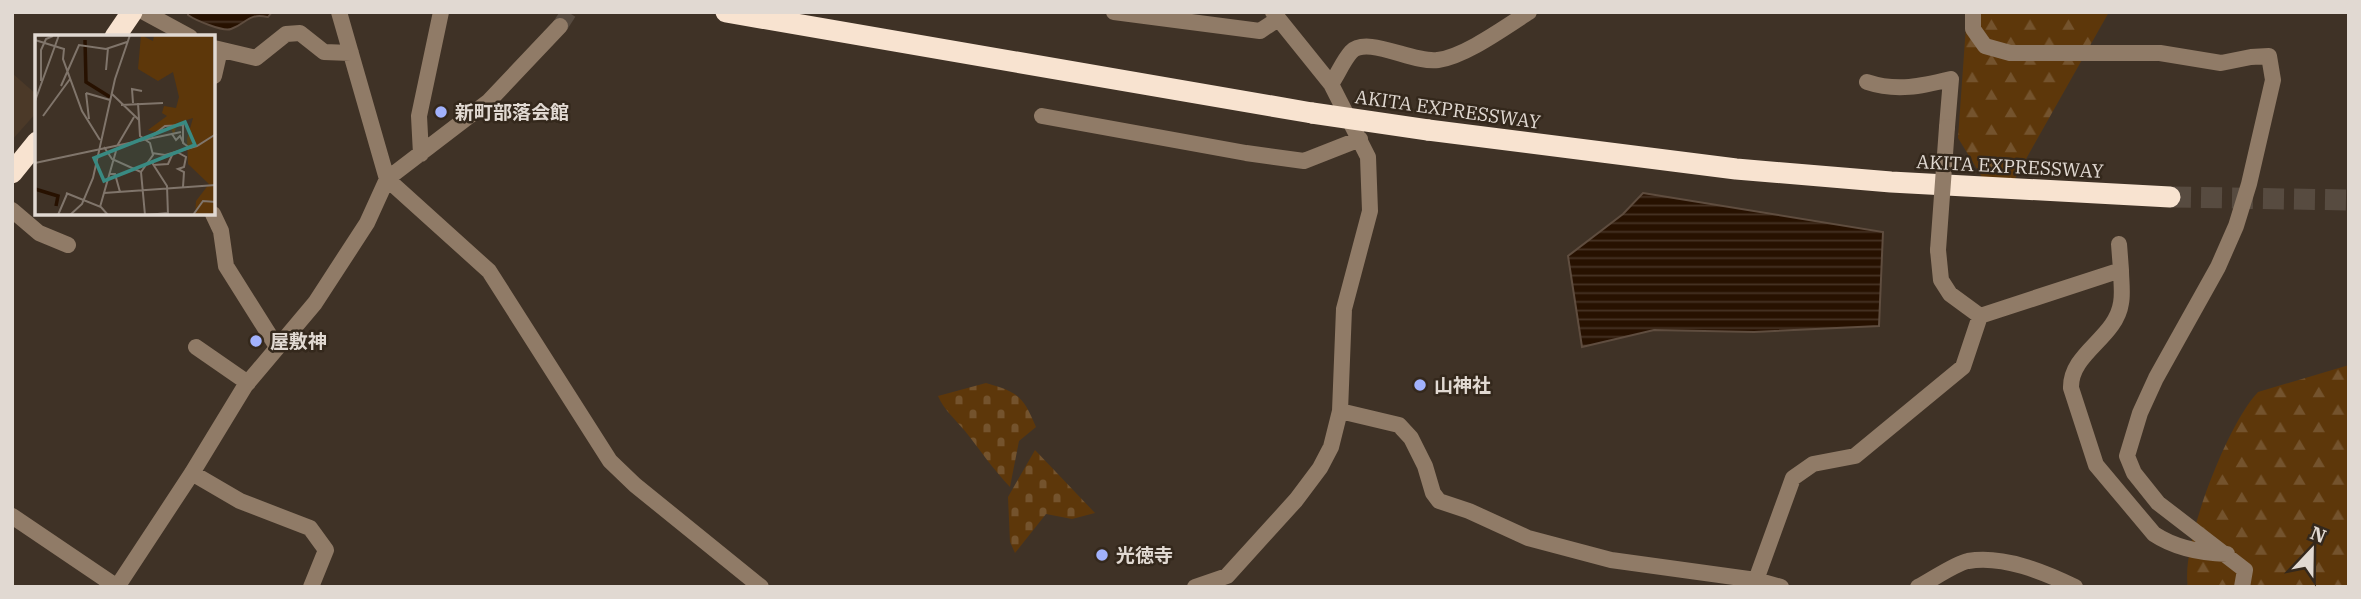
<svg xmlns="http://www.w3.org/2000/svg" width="2361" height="599" font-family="'IBM Plex Serif','Noto Sans JP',serif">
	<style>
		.built { fill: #4b3928 }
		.forest { fill: url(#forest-firs) }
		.cemetery { fill: url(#cemetery-stones) }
		.water { fill: url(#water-rules); stroke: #5f4d3f; stroke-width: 2 }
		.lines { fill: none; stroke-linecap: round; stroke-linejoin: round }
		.minor-tunnel { stroke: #574b40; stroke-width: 16; stroke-dasharray: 16 8; stroke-linecap: butt }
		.highway-tunnel { stroke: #574b40; stroke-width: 21; stroke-dasharray: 21 10; stroke-linecap: butt }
		.minor { stroke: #907b67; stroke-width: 16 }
		.highway { stroke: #f8e3d0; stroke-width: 21 }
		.minor-bridge { stroke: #907b67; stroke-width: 16 }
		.highway-bridge { stroke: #f8e3d0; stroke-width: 21 }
		.poi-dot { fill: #a2b2fd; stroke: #34281c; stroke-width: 2.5 }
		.labels { text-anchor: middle; stroke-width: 5; stroke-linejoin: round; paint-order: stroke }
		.street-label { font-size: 19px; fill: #e1d9d2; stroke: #34281c }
		.poi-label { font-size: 19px; font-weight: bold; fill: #e1d9d2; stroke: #34281c; text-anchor: start }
		.inset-river { fill: none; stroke: #271100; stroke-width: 3.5 }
		.inset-road { fill: none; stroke: #80756b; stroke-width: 2 }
		.view { fill: #398a82; fill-opacity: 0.15; stroke: #398a82; stroke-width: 3.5 }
		.inset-edge { fill: none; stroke: #e1d9d2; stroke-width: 3.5 }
	</style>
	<defs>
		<pattern id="forest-firs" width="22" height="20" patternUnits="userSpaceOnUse" patternTransform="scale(1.75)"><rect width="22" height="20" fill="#5d370a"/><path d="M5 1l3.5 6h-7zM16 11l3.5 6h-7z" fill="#74532d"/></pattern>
		<pattern id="cemetery-stones" width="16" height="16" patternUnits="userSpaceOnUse" patternTransform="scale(1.75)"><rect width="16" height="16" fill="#5d370a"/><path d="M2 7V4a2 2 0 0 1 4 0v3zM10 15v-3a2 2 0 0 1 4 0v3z" fill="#74532d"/></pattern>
		<pattern id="water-rules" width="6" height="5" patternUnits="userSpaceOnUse" patternTransform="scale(1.75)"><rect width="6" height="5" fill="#271100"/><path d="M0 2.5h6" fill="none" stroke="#463324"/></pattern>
	</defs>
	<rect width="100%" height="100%" fill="#3f3226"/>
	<!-- built -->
	<path class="built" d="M12 73 37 95V112L12 140Z"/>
	<!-- forest -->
	<path class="forest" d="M1967 12H2109L2013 182 1982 177 1958 138Z
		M2349 365V587H2188C2180 544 2228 423 2258 392Z"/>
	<!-- cemetery -->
	<path class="cemetery" d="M986 383C1018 392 1023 396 1036 427L1019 441 1010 487C993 469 980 450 965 431 955 419 944 410 938 396Z
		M1035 450 1095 513 1072 519 1046 514 1015 553 1010 542 1008 497Z"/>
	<!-- water -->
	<path class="water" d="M188 12H272L268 17C247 13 248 23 231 29 223 32 195 20 188 15Z
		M1643 193 1883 232 1879 326 1754 332 1654 330 1582 347 1568 256 1623 214Z"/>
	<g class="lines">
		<!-- minor-tunnel -->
		<path class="minor-tunnel" d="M560 26 569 12"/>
		<!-- highway-tunnel -->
		<path class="highway-tunnel" d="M2170 197 2349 200"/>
		<!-- minor -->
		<path class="minor" d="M144 12 190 37
			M339 12 387 179 489 271 610 461 635 485 761 587
			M1114 12 1260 31 1278 19
			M1973 12V29L1985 46 2010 53H2160L2221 63 2251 57 2269 56 2273 80 2249 184 2236 226 2218 267 2156 378 2140 413 2127 456 2134 473 2158 503 2245 570 2242 587
			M214 48 256 58 286 34 300 33 324 52 351 53
			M214 76 220 50
			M1867 82C1897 92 1922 86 1951 79L1947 127
			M1331 84C1338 74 1343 61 1351 52 1367 35 1414 64 1438 60 1466 56 1505 27 1529 12
			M1042 116 1246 153 1304 161 1360 139
			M421 154 419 116 441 12
			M12 210 39 233 68 245
			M213 214 221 231 226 266 277 347
			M2119 244 2121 270
			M1938 250 1941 280 1950 294 1980 316
			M1980 316 2121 270C2121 280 2123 293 2121 303 2116 338 2070 353 2071 388L2096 465 2154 534C2175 548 2201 553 2227 554
			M196 347 248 383
			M1340 411 1399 425 1411 438 1425 466 1433 493 1439 501 1469 511 1528 538 1611 560 1756 580 1781 587
			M192 473 240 501 310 528 326 550 311 587
			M12 516 117 587 192 473 245 386 315 303 367 223 387 179 489 101 560 26
			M1756 580 1793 478 1813 464 1855 456 1963 367 1980 316
			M1195 587 1227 576 1296 500 1320 468 1331 447 1340 411 1344 309 1370 211 1368 157 1331 84 1273 12
			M1918 587C1932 580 1954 564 1968 561 2003 555 2044 572 2075 587"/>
		<!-- highway -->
		<path class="highway" d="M726 12 1312 113
			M115 37 132 12
			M1428 130 1736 169 1891 182 2170 197
			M12 173 37 142"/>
		<!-- minor-bridge -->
		<path class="minor-bridge" d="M1938 250 1947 127"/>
		<!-- highway-bridge -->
		<path class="highway-bridge" d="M1312 113 1428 130"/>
	</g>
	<!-- markers -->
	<g class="poi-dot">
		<circle cx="441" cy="112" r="7"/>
		<circle cx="256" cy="341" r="7"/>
		<circle cx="1420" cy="385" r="7"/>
		<circle cx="1102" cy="555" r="7"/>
	</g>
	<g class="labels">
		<!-- street labels -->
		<g class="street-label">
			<text transform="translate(1448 109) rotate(8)" y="7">AKITA EXPRESSWAY</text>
			<text transform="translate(2010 166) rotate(3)" y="7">AKITA EXPRESSWAY</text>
		</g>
		<!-- poi labels -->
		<g class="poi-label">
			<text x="455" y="119">新町部落会館</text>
			<text x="270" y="348">屋敷神</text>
			<text x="1434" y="392">山神社</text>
			<text x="1116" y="562">光徳寺</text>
		</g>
	</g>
	<!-- overview -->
	<g transform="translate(35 35)">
		<rect width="180" height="180" fill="#3f3226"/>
		<path d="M106 0 118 6 119 0H178L180 180H160L161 166 174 149 153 129 152 104 158 83 142 88 139 100 134 90 121 97 113 95 132 81 127 78 129 71 141 73 144 62 138 37 123 46 103 34Z" fill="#5d370a"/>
		<path class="inset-river" d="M50 5 51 47 75 62M0 154 23 161 21 171"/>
		<path class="inset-road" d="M0 5 29 14 28 24 47 76 65 105M71 35 73 13M6 46V15L11 4 18 1M26 51 44 10 71 14 92 7M51 58 54 84M51 58 75 65M77 59 104 85M0 66 24 0M98 68 97 54 107 56M103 68 105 101 115 108 118 120 106 137 110 180M86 70 128 68M8 81 35 44M137 99 141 105 145 101 149 109M117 101 130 91 148 90V108L155 113M82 111 99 82M69 112 77 124 106 137M142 117 151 122 149 132 143 134 149 137 148 152M117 118 130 120 162 111 181 99M116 126 132 151 133 180M0 128 146 97M118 130 133 129 138 118M74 139H80L85 157M31 158 66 172 73 180M69 158 181 150M65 172 81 116M23 180 32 159M35 180 47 169 58 143 80 44 95 0M112 180 133 178M158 180 168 166 181 167"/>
		<path class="view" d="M150 87 160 110 69 146 59 123Z"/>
		<rect width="180" height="180" class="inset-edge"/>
	</g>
	<!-- border -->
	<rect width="2361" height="599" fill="none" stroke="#e1d9d2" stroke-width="28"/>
	<!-- north arrow -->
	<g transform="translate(2312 550) rotate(22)" stroke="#34281c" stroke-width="5" paint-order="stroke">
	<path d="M0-5L12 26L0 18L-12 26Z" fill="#e1d9d2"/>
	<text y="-10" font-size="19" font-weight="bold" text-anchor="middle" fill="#e1d9d2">N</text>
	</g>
</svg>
